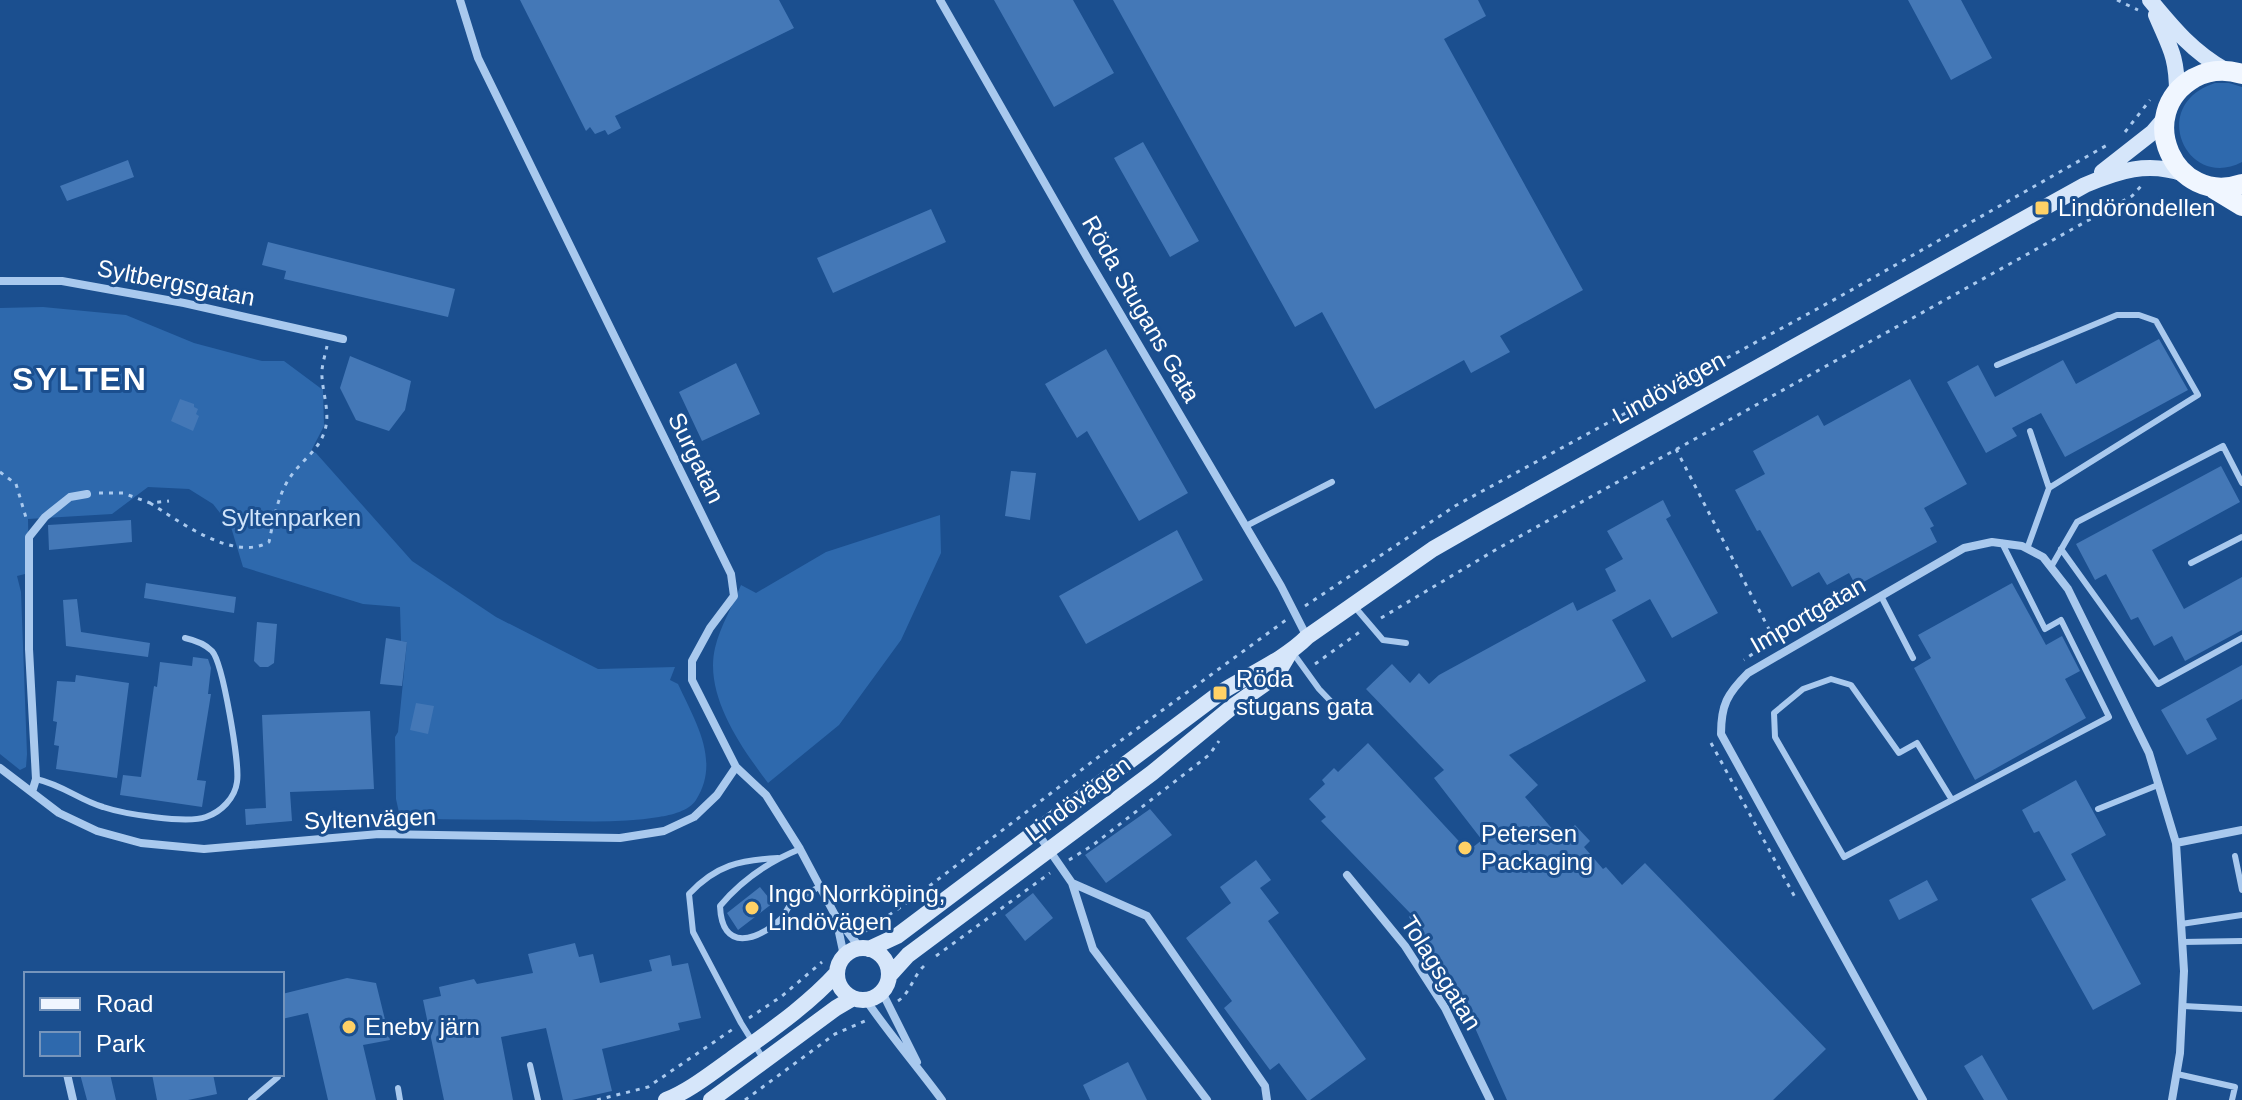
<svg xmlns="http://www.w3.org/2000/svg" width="2242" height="1100" font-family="Arial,sans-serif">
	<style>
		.green { fill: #2e69ad }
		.building { fill: #4478b7 }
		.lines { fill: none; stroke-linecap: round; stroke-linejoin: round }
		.path { stroke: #a9c9ee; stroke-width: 3; stroke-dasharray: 4 6; stroke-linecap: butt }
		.service { stroke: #a9c9ee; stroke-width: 6 }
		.minor { stroke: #a9c9ee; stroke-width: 8 }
		.secondary { stroke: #d6e6fa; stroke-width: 16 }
		.primary { stroke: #f0f6ff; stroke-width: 20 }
		.poi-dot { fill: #ffd166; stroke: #1b4f8f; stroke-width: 3 }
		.labels { text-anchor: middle; stroke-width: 6; stroke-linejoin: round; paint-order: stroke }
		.poi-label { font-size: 24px; fill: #fff; stroke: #1b4f8f; text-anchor: start }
		.street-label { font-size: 24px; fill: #fff; stroke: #1b4f8f }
		.park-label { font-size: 24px; fill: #cfe3fa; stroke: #1b4f8f }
		.district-label { font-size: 32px; font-weight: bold; letter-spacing: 2px; fill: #fff; stroke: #1b4f8f }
	</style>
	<rect width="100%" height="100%" fill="#1b4f8f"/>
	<!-- green -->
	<path class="green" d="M2215 83H2229L2242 87V162C2187 191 2147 105 2215 83Z
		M43 307 126 315 194 343 262 361H284L323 390 324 426 311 451 316 453 412 561 496 617 598 669 675 667 670 680 678 684C695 721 721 761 696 800 689 811 671 815 659 817 616 824 572 821 529 820 486 819 443 821 400 817L396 799 395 737 398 732 407 642 401 641 400 607 363 604 243 567 231 527 213 504 189 489 148 487 112 514 28 519 29 573 17 576 21 592 27 754 26 767 20 770 0 754V308Z
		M940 515 941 553 901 640 839 725 768 783C741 747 704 695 715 648 720 627 733 605 741 585L756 593 826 552Z"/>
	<!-- building -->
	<path class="building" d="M520 0H779L794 28 615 116 621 128 608 135 605 130 595 134 590 127 586 131Z
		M994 0H1073L1114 73 1054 107Z
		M1113 0H1478L1486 16 1444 39 1583 290 1500 336 1510 352 1471 373 1464 360 1375 409 1322 312 1295 327Z
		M1908 0H1961L1992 58 1951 80Z
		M1143 142 1199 241 1170 257 1114 158Z
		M128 160 134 177 67 201 60 186Z
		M931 209 946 242 833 293 817 258Z
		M268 242 455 289 448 317 284 279 286 271 262 265Z
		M2159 339 2188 390 2065 457 2041 413 2012 428 2017 436 1986 453 1947 382 1978 365 1995 397 2063 360 2076 384Z
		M1106 349 1188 493 1139 521 1087 431 1077 438 1045 384Z
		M350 356 411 381 405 410 389 431 356 420 340 388Z
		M736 363 760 414 702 441 679 392Z
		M1910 379 1967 484 1924 508 1934 526 1930 528 1937 542 1856 586 1849 573 1827 585 1819 572 1792 587 1760 530 1757 531 1735 490 1765 474 1753 451 1818 415 1824 426Z
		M180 399 194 404V407L198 409 196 414 199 416 193 431 171 421Z
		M2221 466 2240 502 2152 550 2184 609 2242 577V630L2185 661 2172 636 2154 646 2138 617 2131 620 2106 574 2095 580 2076 544Z
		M1011 471 1036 473 1030 520 1005 516Z
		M1663 500 1671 516 1666 519 1718 613 1672 638 1650 599 1612 620 1646 681 1509 755 1538 785 1525 797 1560 838 1575 825 1590 841 1584 847 1603 869 1606 867 1622 885 1645 863 1826 1049 1773 1100H1507L1452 976 1441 967 1428 947 1409 917 1411 914 1321 821 1326 817 1309 799 1325 784 1322 780 1334 768 1338 772 1368 743 1468 851 1482 840 1434 778 1444 770 1366 689 1392 664 1410 683 1419 673 1429 684 1439 675 1573 602 1577 611 1616 591 1605 569 1623 559 1607 531Z
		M131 520 132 542 49 550 48 525Z
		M1177 530 1203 580 1086 644 1059 596Z
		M146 583 236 597 234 613 144 598Z
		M2012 583 2046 645 2062 636 2080 671 2065 679 2086 718 1975 780 1914 668 1931 658 1918 635Z
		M77 599 81 632 150 643 148 657 66 646 63 600Z
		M257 622 277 624 274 663 268 667H260L254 661Z
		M386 638 407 642 402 686 380 684Z
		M193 657 208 659 211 668 208 694H211L197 780 206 781 202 807 120 795 123 775 141 777 154 686 157 687 160 662 192 666Z
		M2242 665V699L2206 719 2217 739 2187 755 2161 710Z
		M76 675 129 683 117 778 56 769 59 746 54 745 57 722 53 721 57 681 75 682Z
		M416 703 434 706 428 734 410 730Z
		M370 711 374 789 290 792 292 821 246 825 245 809 266 808 262 715Z
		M2076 780 2106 835 2071 854 2141 984 2093 1010 2031 899 2066 880 2039 831 2034 833 2022 810Z
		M1150 809 1172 835 1106 883 1085 855Z
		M1256 860 1271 880 1260 888 1279 913 1268 921 1366 1059 1310 1100H1307L1279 1063 1270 1070 1224 1008 1232 1001 1186 938 1231 903 1220 887Z
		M1927 880 1938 900 1899 920 1889 900Z
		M760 887 773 903 738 930 727 913Z
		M1033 893 1053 918 1025 941 1005 915Z
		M575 943 579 957 593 954 600 983 652 971 649 960 670 955 672 966 688 963 701 1018 678 1023 680 1030 602 1049 612 1091 572 1100H563L546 1028 501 1037 513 1100H444L423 1000 441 996 439 987 474 979 477 984 533 973 528 954Z
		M347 978 376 983 390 1040 363 1045 376 1100H328L308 1013 282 1019V994Z
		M1982 1055 2008 1100H1984L1964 1066Z
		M1128 1062 1147 1100H1090L1083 1085Z
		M80 1074H110L116 1100H87Z
		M152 1074H213L217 1094 188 1100H157Z"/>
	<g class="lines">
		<!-- path -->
		<path class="path" d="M2117 0 2138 10
			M2125 132 2150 100
			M1676 449 1774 639 1744 660
			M0 472 16 484 27 521
			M99 493H123L150 503 169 501
			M150 503C180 522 234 562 269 542 274 519 278 491 294 472 304 459 318 450 324 433 331 415 323 395 322 377 321 367 325 356 327 346
			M1305 606 1455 506 1839 297 2109 144
			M1381 618 1497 549 2132 196 2142 185
			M1315 664 1361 631
			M1711 743 1797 901
			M1069 860 1093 845 1209 755 1219 741
			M864 932 911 900 1097 758 1286 620
			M936 956 1050 873
			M898 1001C911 992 913 976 924 966
			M749 1018 782 996 822 962
			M597 1100 648 1087 733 1029
			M745 1100 835 1034 865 1021"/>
		<!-- service -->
		<path class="service" d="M1997 365 2117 315H2139L2156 321 2198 395 2049 488
			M1246 526 1332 482
			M2027 549 2049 488 2030 431
			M2061 549 2158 684 2242 638
			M2191 563 2242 537
			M2051 567 2077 522 2223 446 2242 483
			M1881 596 1913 658
			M1354 606 1383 640 1406 643
			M1293 653 1319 689 1341 712
			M36 779C63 785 79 800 103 807 124 814 186 824 206 817 221 812 235 798 237 782 240 765 223 663 212 651 205 644 194 640 185 638
			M1952 800 1917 743 1899 753 1851 685 1831 679 1803 689 1774 713 1775 737 1844 857 2109 717 2061 620 2045 629 2002 543
			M2098 809 2158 785
			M800 849C770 861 741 881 720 906 722 953 757 941 782 918 786 913 788 906 793 902 801 896 812 891 821 886
			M2235 856 2242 890
			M2181 924 2242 915
			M2182 942 2242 941
			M2183 1006 2242 1009
			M764 1060 741 1023 693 932 689 894C716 865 740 860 778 858
			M530 1065 538 1100
			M2177 1074 2235 1087 2232 1100
			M398 1088 400 1100
			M251 1100 278 1077V1074"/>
		<!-- minor -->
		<path class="minor" d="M460 0 478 58 731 574 734 596 710 628 692 661V680L736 767 766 795 800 849 835 915 860 948
			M940 0 1088 259 1281 586 1307 637
			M0 281H62L184 303 343 339
			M0 768 59 813 97 831 141 843 204 849 379 834 620 838 664 831 694 817 717 795 736 767
			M32 792 36 779 29 649V537L45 517 70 497 87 494
			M1036 831 1072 883 1093 949 1207 1100
			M2176 843 2242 830
			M1347 875 1405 946 1445 1008 1490 1100
			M1072 883 1147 916 1265 1086 1267 1100
			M837 923 844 956
			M882 992 917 1062
			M866 1000C890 1035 917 1066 942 1100
			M67 1074 73 1100
			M1923 1100 1721 734C1721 705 1727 694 1748 673L1964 548 1992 542 2022 546 2043 557 2068 589 2149 753 2176 843 2184 971 2180 1053 2172 1100"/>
		<!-- secondary -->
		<path class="secondary" d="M2150 0C2174 29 2192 51 2225 70
			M2156 15C2170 48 2177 56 2177 93
			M2102 172 2153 132 2165 118
			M837 974a26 26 0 1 1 52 0a26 26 0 1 1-52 0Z
			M869 949 897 936 1220 693C1248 675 1284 660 1307 637L1433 549 1487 518 2085 185C2118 171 2148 161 2184 174
			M889 976 908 955 1152 773 1232 707 1276 676 1289 654
			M666 1100C689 1091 710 1074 730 1060 767 1033 806 1007 837 973
			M711 1100 836 1008 853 998"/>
		<!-- primary -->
		<path class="primary" d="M2242 74C2226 69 2209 70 2194 78 2133 113 2174 207 2242 184
			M2214 189 2242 206"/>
	</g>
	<!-- markers -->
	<g class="poi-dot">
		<rect x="2034" y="200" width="16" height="16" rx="4"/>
		<rect x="1212" y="685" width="16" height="16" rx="4"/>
		<circle cx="1465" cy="848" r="8"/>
		<circle cx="752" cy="908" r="8"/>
		<circle cx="349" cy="1027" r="8"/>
	</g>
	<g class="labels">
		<!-- poi labels -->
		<g class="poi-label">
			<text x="2058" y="216">Lindörondellen</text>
			<text x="1236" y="687">Röda<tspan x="1236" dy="28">stugans gata</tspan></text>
			<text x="1481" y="842">Petersen<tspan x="1481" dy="28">Packaging</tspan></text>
			<text x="768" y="902">Ingo Norrköping,<tspan x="768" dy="28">Lindövägen</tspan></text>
			<text x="365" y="1035">Eneby järn</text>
		</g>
		<!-- street labels -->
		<g class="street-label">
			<text transform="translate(176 283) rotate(11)" y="8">Syltbergsgatan</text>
			<text transform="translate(1141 309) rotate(60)" y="8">Röda Stugans Gata</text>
			<text transform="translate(1669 388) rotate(-29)" y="8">Lindövägen</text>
			<text transform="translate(696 458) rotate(64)" y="8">Surgatan</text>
			<text transform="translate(1808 615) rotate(-30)" y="8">Importgatan</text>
			<text transform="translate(1078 799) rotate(-37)" y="8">Lindövägen</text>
			<text transform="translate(370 819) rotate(-2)" y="8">Syltenvägen</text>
			<text transform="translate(1441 973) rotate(58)" y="8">Tolagsgatan</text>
		</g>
		<!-- park labels -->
		<g class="park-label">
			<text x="291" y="526">Syltenparken</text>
		</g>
		<!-- district labels -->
		<g class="district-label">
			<text x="80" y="390">SYLTEN</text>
		</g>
	</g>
	<!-- legend -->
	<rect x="24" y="972" width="260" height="104" fill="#1b4f8f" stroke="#7695bc" stroke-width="2"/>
	<rect x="40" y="998" width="40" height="12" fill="#f0f6ff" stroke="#7695bc" stroke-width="2"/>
	<text x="96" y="1012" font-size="24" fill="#ffffff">Road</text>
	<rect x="40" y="1032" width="40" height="24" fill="#2e69ad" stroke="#7695bc" stroke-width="2"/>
	<text x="96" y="1052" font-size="24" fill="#ffffff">Park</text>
</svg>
